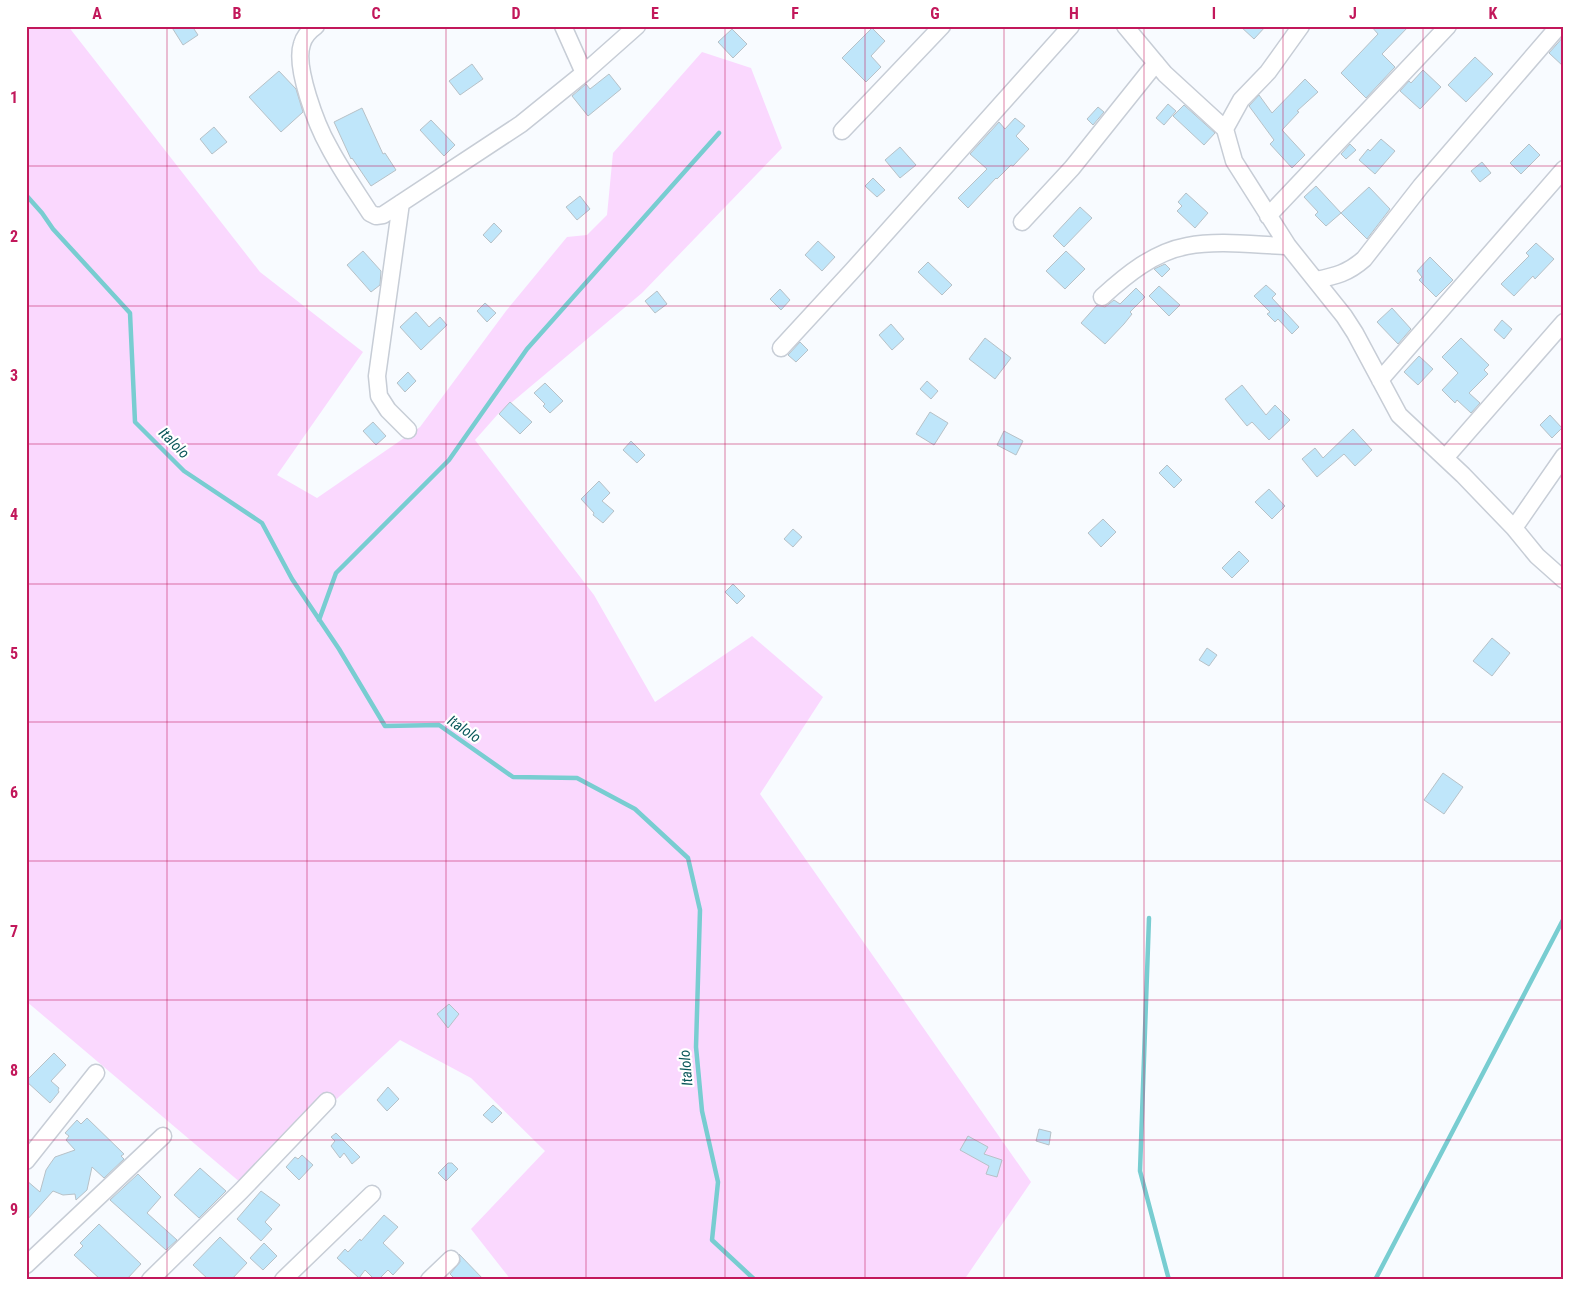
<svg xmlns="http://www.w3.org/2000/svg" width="1590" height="1306" font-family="'Roboto Condensed',sans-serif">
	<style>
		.green { fill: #fad8fe }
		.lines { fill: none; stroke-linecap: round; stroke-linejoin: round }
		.stream { stroke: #78cdd1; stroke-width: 4.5 }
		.building { fill: #bfe6fa; stroke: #b7c1c7 }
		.street-casing { stroke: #c7cdd6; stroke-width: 19 }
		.street { stroke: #fff; stroke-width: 16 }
		.grid { fill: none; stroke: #c2185b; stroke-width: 1; stroke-opacity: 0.55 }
		.labels { text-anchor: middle; stroke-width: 4.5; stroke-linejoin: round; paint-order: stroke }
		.water-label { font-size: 15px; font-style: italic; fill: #085659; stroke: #fff }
		.neatline { fill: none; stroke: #c2185b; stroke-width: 2 }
		.grid-label { font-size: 16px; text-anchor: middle; font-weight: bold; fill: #c2185b }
	</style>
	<rect width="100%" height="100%" fill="#f8fbff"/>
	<!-- green -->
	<path class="green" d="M26 26H68L260 272 363 352 277 475 317 498 420 427 506 311 567 237 587 235 607 215 613 153 702 52 751 68 782 148 642 293 498 414 475 440 594 595 655 702 752 636 823 697 760 794 1031 1182 964 1280H511L471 1229 545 1151 471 1078 400 1040 281 1151 241 1183 26 1001Z"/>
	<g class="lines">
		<!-- stream -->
		<path class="stream" d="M26 195 42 213 53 229 130 313 135 422 184 471 262 523 292 579 339 649 385 726 439 725 513 777 577 778 635 809 688 858 700 910 696 1047 702 1111 718 1182 712 1240 755 1280
			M319 620 336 573 449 460 527 349 719 133
			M1149 918 1140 1171 1169 1280
			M1375 1280 1564 918"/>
	</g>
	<!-- building -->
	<path class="building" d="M171 26H192L198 35 183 45Z
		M1240 26H1266L1254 39Z
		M1371 26H1409L1382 54 1395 67 1366 98 1341 73 1378 34Z
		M872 28 885 41 871 56 881 67 866 82 842 58Z
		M732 29 747 44 733 58 718 42Z
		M1564 36V67L1549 53Z
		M1475 57 1493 74 1466 102 1448 85Z
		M472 64 483 79 460 95 449 81Z
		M1423 70 1441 87 1420 109 1400 91 1409 81 1411 83Z
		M279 71 296 89 303 112 281 132 249 97Z
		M609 74 621 89 588 116 572 96 586 84 590 89Z
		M1305 79 1318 92 1297 111 1299 112 1282 130 1305 155 1292 168 1270 144 1274 140 1249 106 1259 95 1272 113Z
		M1168 104 1176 111 1164 125 1156 118Z
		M1184 105 1215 133 1204 145 1173 116Z
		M1098 107 1104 112 1093 125 1087 119Z
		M362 108 383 154 385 153 396 170 371 186 352 158 351 159 334 122Z
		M1015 118 1025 126 1016 136 1029 149 1013 166 1011 165 997 179 996 178 968 208 958 198 987 169 970 154 999 122 1005 129Z
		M431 120 455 145 444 156 420 130Z
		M214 127 227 142 212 154 200 139Z
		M1381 139 1395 151 1375 174 1359 160 1368 149 1370 151Z
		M1350 144 1356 150 1346 159 1341 154Z
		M1529 144 1540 155 1521 174 1510 163Z
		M900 147 916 165 900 178 885 160Z
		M1482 162 1491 173 1480 182 1471 171Z
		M873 178 885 190 877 197 865 186Z
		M1316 186 1341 213 1326 226 1315 215 1318 212 1304 197Z
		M1369 187 1390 209 1367 239 1341 213Z
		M1186 193 1208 213 1195 228 1177 211 1182 206 1178 202Z
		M580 196 590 209 577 220 566 207Z
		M1080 207 1092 218 1064 247 1053 236Z
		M494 223 502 231 491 243 483 235Z
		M818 241 835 257 822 271 805 255Z
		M1536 243 1554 259 1535 279 1533 276 1514 296 1501 284 1529 256 1526 253Z
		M363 251 381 271 380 285 371 292 347 265Z
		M1066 251 1085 269 1065 289 1046 271Z
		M1430 257 1453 280 1436 297 1419 280 1422 277 1417 271Z
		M928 262 952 285 942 295 918 272Z
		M1165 264 1170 269 1162 277 1154 269Z
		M1266 285 1276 294 1272 298 1299 327 1292 334 1278 319 1275 322 1267 314 1270 312 1254 296Z
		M1159 286 1180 305 1169 316 1149 296Z
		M1136 288 1145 297 1130 312 1132 314 1124 324 1105 344 1081 323 1097 305 1105 307 1114 300 1120 304Z
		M780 289 790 300 781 310 770 299Z
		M657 291 667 304 655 313 645 301Z
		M485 303 496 313 487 322 477 311Z
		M1392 308 1411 329 1398 344 1377 322Z
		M416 312 429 327 440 317 447 325 421 350 400 327Z
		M1502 320 1512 329 1504 339 1494 330Z
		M891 324 904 339 892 350 879 335Z
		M985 338 1011 358 995 379 969 359Z
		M1461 338 1489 365 1484 370 1488 374 1469 393 1480 403 1471 413 1457 400 1455 403 1442 390 1458 373 1442 357Z
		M800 342 808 350 796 362 788 355Z
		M1419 356 1433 369 1418 385 1404 372Z
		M408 372 416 381 405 392 397 383Z
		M927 381 938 391 931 399 920 389Z
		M545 383 563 401 550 413 543 406 545 404 534 393Z
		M1242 385 1266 415 1275 405 1290 420 1269 440 1252 422 1247 426 1225 399Z
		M510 402 532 422 520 434 499 414Z
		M930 412 948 423 934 445 916 434Z
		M1550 415 1562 428 1552 438 1540 425Z
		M373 422 386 436 376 445 363 431Z
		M1353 429 1372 450 1355 466 1344 454 1317 477 1302 459 1315 448 1323 458Z
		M1004 431 1023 441 1016 455 997 445Z
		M631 441 645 455 637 463 623 450Z
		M1167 465 1182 480 1174 488 1159 473Z
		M599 481 610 493 602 501 614 511 603 523 593 515 594 513 581 499Z
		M1269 489 1285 506 1272 519 1255 502Z
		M1103 519 1116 532 1101 547 1088 533Z
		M793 529 802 537 793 547 784 539Z
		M1239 551 1249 561 1232 578 1222 568Z
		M733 584 745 596 737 604 725 592Z
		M1492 638 1510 653 1492 676 1473 661Z
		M1207 648 1217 655 1209 666 1199 660Z
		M1443 773 1463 787 1444 814 1424 800Z
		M449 1004 459 1014 448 1028 437 1014Z
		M54 1053 66 1065 51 1081 59 1088 58 1090 59 1092 50 1103 26 1081Z
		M388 1087 399 1099 387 1111 377 1100Z
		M493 1105 502 1113 492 1123 483 1115Z
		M87 1118 124 1154 121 1156 124 1159 104 1178 92 1167 87 1190 76 1200 75 1194 63 1195 53 1191 26 1221V1180L40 1192 46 1170 50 1164 55 1157 75 1150 66 1140 69 1136 65 1133 77 1120 81 1124Z
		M1039 1129 1051 1132 1049 1145 1036 1141Z
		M336 1133 360 1157 352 1164 344 1153 340 1158 331 1146 335 1141 331 1137Z
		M968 1136 988 1147 984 1154 1002 1160 997 1177 986 1174 989 1166 960 1150Z
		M302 1155 313 1165 299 1180 286 1167 295 1157 298 1159Z
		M448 1163H452L458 1169 446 1181 438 1173Z
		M200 1168 226 1191 199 1218 174 1195Z
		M138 1174 161 1197 147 1213 177 1240 166 1250 110 1200Z
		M261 1191 280 1205 265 1222 272 1229 261 1241 237 1219Z
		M384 1215 398 1227 383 1243 404 1263 393 1275 388 1270 378 1280H375L365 1270 359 1278 337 1258 345 1249 348 1252 360 1239 361 1241Z
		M99 1224 141 1264 126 1280H101L74 1255 83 1246 80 1243Z
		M220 1237 247 1263 231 1280H209L193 1265Z
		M264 1243 277 1256 263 1270 250 1258Z
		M459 1254 484 1280H456L450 1274 460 1262Z"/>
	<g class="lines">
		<defs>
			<path id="street" d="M316 26C309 31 304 36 302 44 294 67 317 126 329 147 341 170 356 191 370 213L376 216 383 215 521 124 584 73 637 26
				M563 26 584 73
				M1125 26 1165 74 1225 129 1234 161 1288 246 1344 316 1355 333 1399 415 1463 475 1514 528 1537 556 1564 580
				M1225 129 1241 100 1268 72 1301 26
				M842 131 942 26
				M401 203 377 376 379 396 388 410 408 430
				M1268 216 1448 26
				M1022 222 1072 168 1156 63
				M1316 280C1336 276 1348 273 1364 259L1421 186 1559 26
				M1102 297C1126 275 1154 252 1187 246 1218 240 1256 245 1288 246
				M781 348 852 271 1071 26
				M1380 380 1564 169
				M1445 458 1564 322
				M1514 528 1564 456
				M26 1161 96 1073
				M26 1265 163 1136
				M150 1280 241 1191 327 1101
				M283 1280 372 1194
				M429 1280 451 1259"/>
		</defs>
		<!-- street casing -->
		<use href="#street" class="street-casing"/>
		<!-- street -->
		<use href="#street" class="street"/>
	</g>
	<!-- grid -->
	<path class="grid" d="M167 26V1280M307 26V1280M446 26V1280M586 26V1280M725 26V1280M865 26V1280M1004 26V1280M1144 26V1280M1283 26V1280M1423 26V1280M26 166H1564M26 306H1564M26 444H1564M26 584H1564M26 722H1564M26 861H1564M26 1000H1564M26 1140H1564"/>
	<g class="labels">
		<!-- water labels -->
		<g class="water-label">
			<text transform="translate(174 443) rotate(45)" y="5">Italolo</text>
			<text transform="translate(464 729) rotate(34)" y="5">Italolo</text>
			<text transform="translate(686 1068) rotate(-95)" y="5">Italolo</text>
		</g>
	</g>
	<!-- border -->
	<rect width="1590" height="1306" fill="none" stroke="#ffffff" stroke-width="55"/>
	<rect x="28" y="28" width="1534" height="1250" class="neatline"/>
	<g class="grid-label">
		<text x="97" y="19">A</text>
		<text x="237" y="19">B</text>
		<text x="376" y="19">C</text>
		<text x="516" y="19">D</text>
		<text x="655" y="19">E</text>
		<text x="795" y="19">F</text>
		<text x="935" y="19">G</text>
		<text x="1074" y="19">H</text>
		<text x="1214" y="19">I</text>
		<text x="1353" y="19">J</text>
		<text x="1493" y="19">K</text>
		<text x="14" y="103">1</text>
		<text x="14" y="242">2</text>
		<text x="14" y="381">3</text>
		<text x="14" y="520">4</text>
		<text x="14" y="659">5</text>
		<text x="14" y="798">6</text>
		<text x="14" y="937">7</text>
		<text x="14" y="1076">8</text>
		<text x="14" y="1215">9</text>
	</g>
</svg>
